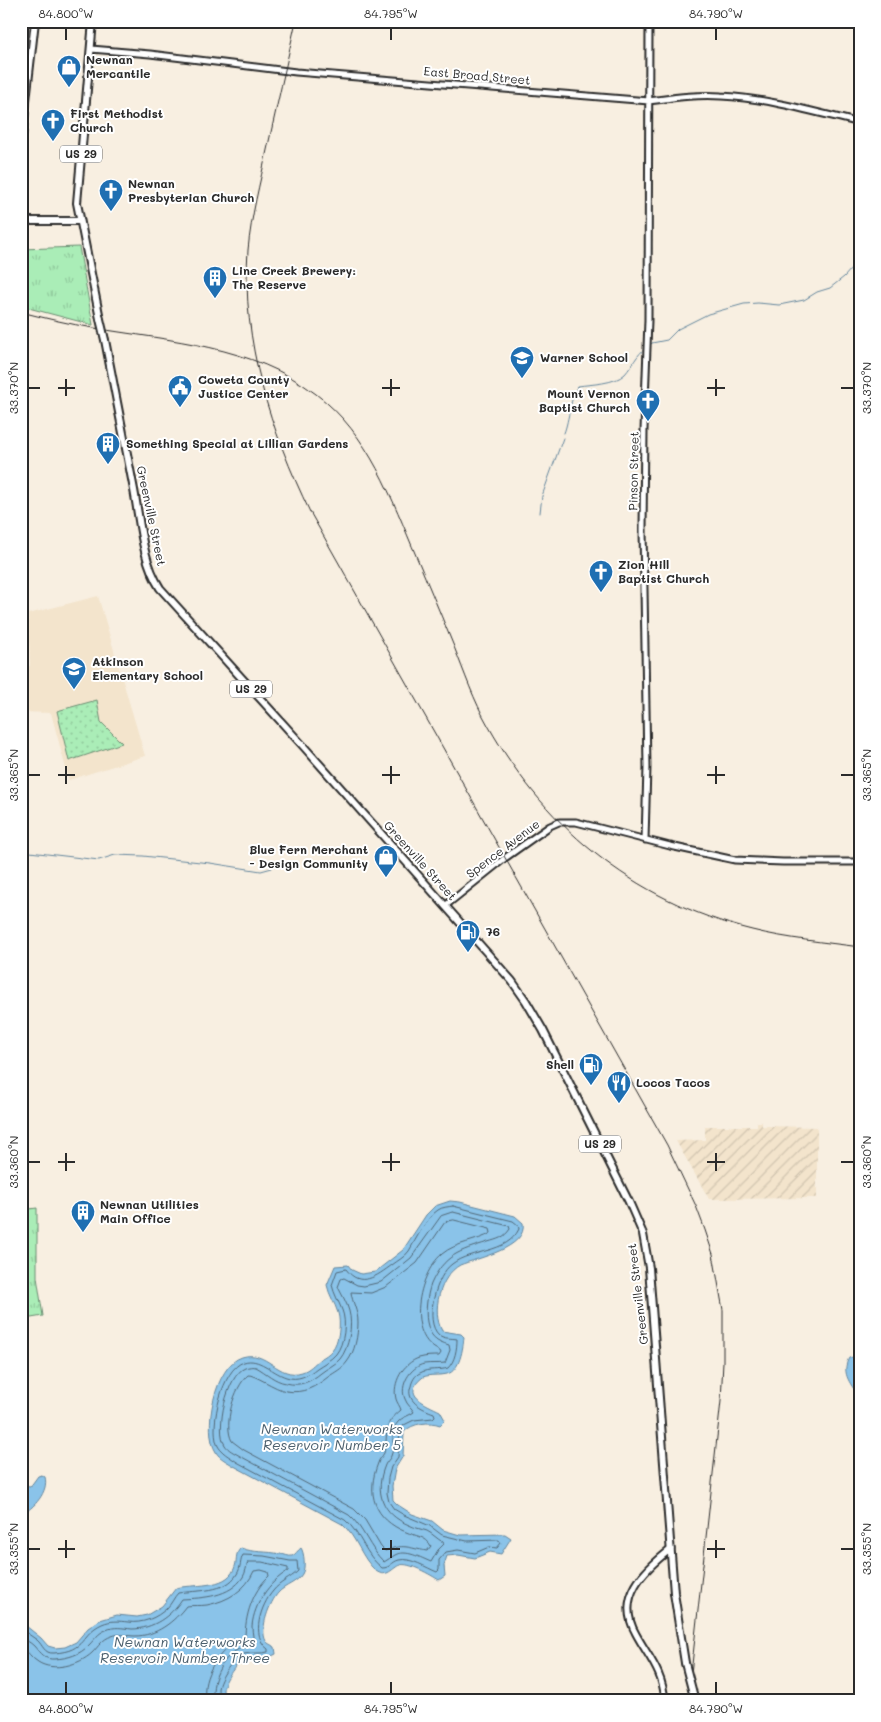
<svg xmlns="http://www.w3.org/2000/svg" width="881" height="1722" font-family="Mali,sans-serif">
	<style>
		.built { fill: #f3e4cc }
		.industrial { fill: url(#industrial-furrows) }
		.grass { fill: url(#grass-dots); stroke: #6a8c71 }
		.park { fill: url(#park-tufts); stroke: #6a8c71 }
		.water { fill: #8ac3e9; stroke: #64869d }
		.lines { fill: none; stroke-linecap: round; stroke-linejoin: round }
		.shore { stroke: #516877; stroke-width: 1 }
		.stream { stroke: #64869d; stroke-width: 1 }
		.minor-casing { stroke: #2b2b2b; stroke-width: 9 }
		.major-casing { stroke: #2b2b2b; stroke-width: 10 }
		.minor { stroke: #fff; stroke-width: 5 }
		.major { stroke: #fff; stroke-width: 6 }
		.rail { stroke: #2b2b2b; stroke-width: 1 }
		.major-bridge-casing { stroke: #2b2b2b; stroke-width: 10; stroke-linecap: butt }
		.major-bridge { stroke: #fff; stroke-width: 6 }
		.ticks { fill: none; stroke: #2b2b2b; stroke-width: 2 }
		.labels { text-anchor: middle; stroke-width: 4; stroke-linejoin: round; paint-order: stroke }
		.shield { fill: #fff; stroke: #6b6b6b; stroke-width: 1 }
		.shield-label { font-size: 11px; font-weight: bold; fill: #2b2b2b }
		.poi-label { font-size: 12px; font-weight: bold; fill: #2b2b2b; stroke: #fff; text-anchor: start }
		.street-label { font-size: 12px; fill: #2b2b2b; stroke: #fff }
		.water-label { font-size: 14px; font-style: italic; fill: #4c606e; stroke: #fff }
		.neatline { fill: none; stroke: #2b2b2b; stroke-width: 2 }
		.ticks-label { font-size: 12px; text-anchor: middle; fill: #2b2b2b }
	</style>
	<defs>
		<pattern id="industrial-furrows" width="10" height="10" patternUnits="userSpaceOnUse" patternTransform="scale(1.25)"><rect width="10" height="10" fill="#f3e4cc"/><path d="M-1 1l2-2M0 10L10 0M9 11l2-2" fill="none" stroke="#d0c4af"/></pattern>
		<pattern id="grass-dots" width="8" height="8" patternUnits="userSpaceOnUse" patternTransform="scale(1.25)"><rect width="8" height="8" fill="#aaedb7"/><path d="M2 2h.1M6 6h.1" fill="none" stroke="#92cb9e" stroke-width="1.8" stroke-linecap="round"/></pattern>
		<pattern id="park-tufts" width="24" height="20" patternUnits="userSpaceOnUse" patternTransform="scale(1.25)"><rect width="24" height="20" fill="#aaedb7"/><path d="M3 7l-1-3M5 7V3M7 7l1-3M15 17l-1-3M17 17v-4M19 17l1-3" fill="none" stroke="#92cb9e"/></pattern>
	</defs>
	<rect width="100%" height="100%" fill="#f8efe1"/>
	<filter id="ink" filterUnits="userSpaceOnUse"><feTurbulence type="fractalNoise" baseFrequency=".02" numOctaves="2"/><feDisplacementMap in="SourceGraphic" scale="10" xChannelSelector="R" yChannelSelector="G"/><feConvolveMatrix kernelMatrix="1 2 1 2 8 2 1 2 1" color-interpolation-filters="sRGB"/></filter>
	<g filter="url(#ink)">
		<!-- built -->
		<path class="built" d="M98 596 145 756 69 780 51 713 21 712V668L30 666 28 614Z"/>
		<!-- industrial -->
		<path class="industrial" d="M757 1122H762V1126L817 1127V1198L709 1199 676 1141 705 1140V1126H757Z"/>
		<!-- grass -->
		<path class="grass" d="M97 700 101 722 122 743 69 761 57 711Z"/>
		<!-- park -->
		<path class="park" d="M79 247 93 325 21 306V249Z
			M37 1208V1277L43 1316 25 1319 21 1322V1210Z"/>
		<!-- water -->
		<path class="water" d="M450 1201 460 1202 515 1216 523 1223C528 1248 477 1258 460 1265 440 1276 431 1311 442 1331L461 1334 464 1337C463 1348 460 1371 447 1374 439 1376 431 1374 423 1377 400 1395 426 1404 440 1411L445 1420 440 1425C430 1421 412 1423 404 1432L403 1456 395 1469 392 1486 393 1500 398 1505 412 1514 432 1521 443 1530 460 1535 505 1534 511 1538 501 1554 490 1552 475 1558 458 1555 447 1556 444 1565 445 1576 439 1580C431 1575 409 1562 400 1565 393 1567 387 1579 376 1571 361 1558 357 1537 342 1524L234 1466C228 1462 219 1458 216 1452 202 1431 215 1365 242 1357 267 1349 278 1380 302 1372 309 1370 314 1364 320 1359 324 1357 329 1354 332 1350 339 1342 341 1323 338 1313 335 1303 329 1295 327 1285L335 1266 348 1265 352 1270 361 1274 375 1272 403 1250 426 1215 435 1206Z
			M860 1355V1398C852 1385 840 1374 849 1358Z
			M42 1475 45 1477C49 1491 34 1509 21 1514V1486L30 1487 38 1476Z
			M241 1548C253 1553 268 1551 280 1554 284 1554 289 1557 292 1556 295 1555 298 1550 301 1548 304 1552 306 1568 302 1574 297 1583 285 1585 278 1593 270 1602 259 1629 266 1641 268 1644 272 1645 275 1647L276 1654C266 1660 257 1656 246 1658 238 1660 224 1681 223 1689 223 1693 224 1697 225 1701H21V1622L41 1638 48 1646 55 1648 65 1647 76 1642 88 1628 100 1620 117 1615 137 1617 147 1615 162 1606 176 1588C192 1584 226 1589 234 1569 238 1561 234 1554 241 1548Z"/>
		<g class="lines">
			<!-- shore -->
			<path class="shore" d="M453 1206 513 1221 518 1225 519 1229C507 1254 471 1249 452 1264 437 1274 423 1321 439 1335 444 1339 452 1338 457 1339 457 1349 455 1361 448 1368 439 1371 428 1368 420 1373 415 1375 412 1381 411 1386 405 1401 422 1409 434 1413L435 1416 433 1418 414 1420 404 1425 400 1429 398 1457 391 1467 388 1478 387 1493 389 1502 394 1509 404 1515 430 1526 442 1535 467 1541 499 1540 501 1543 497 1548 489 1547 475 1553 458 1550 446 1552 439 1560V1570L437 1572C427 1568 410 1557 399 1560 391 1562 391 1568 382 1568 365 1555 361 1533 345 1520L237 1462C229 1456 221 1453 217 1444 210 1425 222 1368 244 1362 259 1357 271 1372 286 1377 298 1381 307 1376 317 1368 323 1364 331 1360 336 1354 344 1344 347 1322 342 1310 339 1302 334 1294 332 1285L337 1271 346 1269C360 1289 377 1276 392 1265 397 1261 405 1257 409 1251 416 1239 427 1217 438 1210 442 1207 448 1207 453 1206Z
				M453 1212 509 1226 510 1229C504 1238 498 1239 488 1242 459 1251 444 1255 431 1284 427 1295 425 1311 427 1322 430 1337 436 1341 449 1345L450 1350 445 1363C438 1364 431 1363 424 1364 410 1367 399 1386 405 1399 407 1405 412 1408 414 1412 409 1416 402 1417 398 1422 389 1431 396 1445 391 1456 390 1459 386 1462 385 1465 374 1492 382 1514 409 1525 415 1528 421 1529 427 1531 433 1534 437 1539 443 1542L444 1544 438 1550 431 1562C421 1558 406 1549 395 1555 391 1557 388 1560 384 1562 369 1548 364 1528 349 1515L240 1456C235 1453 228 1450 225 1445 215 1430 227 1375 245 1368 248 1367 253 1366 256 1367 267 1373 274 1381 286 1383 301 1387 311 1381 321 1373 327 1368 335 1365 340 1359 349 1348 353 1325 349 1311 347 1303 342 1295 338 1287L341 1279 344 1278 357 1285 364 1286 381 1282 411 1258 441 1216Z
				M454 1220 490 1229 491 1233C477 1242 456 1242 442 1254 418 1274 405 1337 440 1351L441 1353 439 1356C432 1356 426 1356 419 1358 403 1363 392 1383 396 1399 397 1403 400 1406 401 1410 387 1422 387 1424 386 1442 385 1446 385 1450 384 1453 382 1457 379 1459 378 1463 366 1494 374 1519 406 1532 415 1536 426 1536 431 1546L427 1551C408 1548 404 1543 385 1551L381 1547 365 1520 354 1509 244 1450 232 1441C223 1425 234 1387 248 1375 254 1374 275 1389 286 1391 304 1394 315 1387 328 1377 335 1372 342 1369 347 1362 355 1352 358 1335 358 1322 358 1311 352 1302 351 1292L371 1293 386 1287 417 1263 445 1222Z
				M21 1629C26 1633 32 1636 37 1640 43 1645 44 1654 54 1653 87 1651 80 1634 102 1624 111 1620 119 1621 128 1622 142 1624 157 1618 167 1608 172 1603 174 1597 178 1593 197 1590 226 1593 237 1574 241 1568 240 1560 243 1555L264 1556 290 1561H297L298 1571C290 1579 280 1582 273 1591 261 1605 250 1636 268 1649V1652C261 1654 252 1652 244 1654 234 1656 219 1679 218 1689 218 1693 219 1697 220 1701
				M21 1637C25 1640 30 1642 34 1646 40 1653 44 1660 55 1659 68 1658 80 1655 89 1645 95 1639 98 1633 106 1630 115 1626 122 1628 132 1629 153 1629 171 1616 182 1599 203 1598 230 1597 243 1577 246 1572 246 1567 248 1562H262L288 1568V1571C269 1582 254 1604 252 1626 252 1633 254 1640 254 1646 249 1647 244 1647 239 1649 222 1657 209 1683 214 1701
				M21 1646C28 1651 31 1658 38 1662 53 1672 79 1665 92 1653 99 1646 102 1639 112 1636 119 1633 127 1636 135 1636 156 1636 174 1622 186 1606 193 1605 200 1606 207 1605 228 1601 246 1590 254 1571L261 1570 268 1572 269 1576C252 1592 245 1616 245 1638 241 1640 235 1642 231 1645 215 1657 200 1681 206 1701"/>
			<!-- stream -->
			<path class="stream" d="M649 346 652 343 667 340 678 329 708 314 744 304 758 303 779 305 804 300 817 292 830 288 844 277 860 259
				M564 433C569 421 571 393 578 386 591 384 615 384 625 374 633 365 636 355 646 348
				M540 513 542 496 563 438
				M21 851 99 860 115 855 143 856 210 863 261 871 272 868"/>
			<defs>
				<path id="minor" d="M91 49 150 54 296 72 649 101C672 98 697 94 721 96 767 98 815 112 860 123
					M645 840 647 767 643 530 644 430 648 320 649 21
					M445 906 505 858 550 826 559 822H576L670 846 735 860 783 862H860
					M665 1701C663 1672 649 1658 636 1634 615 1597 644 1570 671 1549"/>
				<path id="major" d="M93 21 77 203 100 319
					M21 145 35 21
					M21 221H80
					M105 340C115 390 124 440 134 490 140 522 142 560 160 588L305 748 512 981 526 1001 543 1030 629 1202 643 1234 649 1268 674 1593 685 1663"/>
			</defs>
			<!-- minor casing -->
			<use href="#minor" class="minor-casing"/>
			<!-- major casing -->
			<use href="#major" class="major-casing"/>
			<!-- minor -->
			<use href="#minor" class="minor"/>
			<!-- major -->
			<use href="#major" class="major"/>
			<!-- rail -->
			<path class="rail" d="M296 21C286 64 277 107 267 150 260 183 251 216 248 250 241 342 271 431 310 512L667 1145 696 1206 705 1230 713 1254 723 1310V1362L721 1401 688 1701
				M21 312C45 318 69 324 94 328 171 341 252 345 316 394 370 435 391 497 417 558 428 584 439 610 450 637 461 663 470 691 483 716 540 824 633 901 752 930 787 939 824 942 860 947"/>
			<defs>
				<path id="major-bridge" d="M100 319 105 340
					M685 1663 695 1701"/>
			</defs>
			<!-- major-bridge casing -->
			<use href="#major-bridge" class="major-bridge-casing"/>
			<!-- major-bridge -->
			<use href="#major-bridge" class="major-bridge"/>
		</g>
	</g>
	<!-- ticks -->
	<path class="ticks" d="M66 28V40M391 28V40M716 28V40M66 379V396M391 379V396M716 379V396M28 388H40M58 388H75M382 388H400M707 388H725M841 388H854M66 766V784M391 766V784M716 766V784M28 775H40M58 775H75M382 775H400M707 775H725M841 775H854M66 1153V1171M391 1153V1171M716 1153V1171M28 1162H40M58 1162H75M382 1162H400M707 1162H725M841 1162H854M66 1540V1558M391 1540V1558M716 1540V1558M28 1549H40M58 1549H75M382 1549H400M707 1549H725M841 1549H854M66 1682V1694M391 1682V1694M716 1682V1694"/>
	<!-- icons -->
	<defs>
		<symbol id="shop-pin" viewBox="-11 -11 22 30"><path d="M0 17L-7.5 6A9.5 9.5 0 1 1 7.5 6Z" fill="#1f6fb2" stroke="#fff"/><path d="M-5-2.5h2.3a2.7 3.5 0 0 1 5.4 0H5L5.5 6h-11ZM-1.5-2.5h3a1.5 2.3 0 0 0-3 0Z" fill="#fff"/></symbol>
		<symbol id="church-pin" viewBox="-11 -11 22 30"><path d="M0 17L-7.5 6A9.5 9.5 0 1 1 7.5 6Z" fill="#1f6fb2" stroke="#fff"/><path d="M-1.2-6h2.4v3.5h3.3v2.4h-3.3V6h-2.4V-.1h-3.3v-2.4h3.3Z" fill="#fff"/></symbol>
		<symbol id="building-pin" viewBox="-11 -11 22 30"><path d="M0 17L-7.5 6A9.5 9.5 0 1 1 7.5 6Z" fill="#1f6fb2" stroke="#fff"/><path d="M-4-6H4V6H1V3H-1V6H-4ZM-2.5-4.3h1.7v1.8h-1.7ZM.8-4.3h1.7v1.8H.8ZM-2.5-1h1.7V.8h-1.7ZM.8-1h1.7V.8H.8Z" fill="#fff"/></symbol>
		<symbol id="school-pin" viewBox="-11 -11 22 30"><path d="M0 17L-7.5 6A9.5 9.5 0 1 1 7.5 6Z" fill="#1f6fb2" stroke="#fff"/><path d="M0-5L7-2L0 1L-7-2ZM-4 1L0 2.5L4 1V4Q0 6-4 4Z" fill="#fff"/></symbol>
		<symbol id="civic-pin" viewBox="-11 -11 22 30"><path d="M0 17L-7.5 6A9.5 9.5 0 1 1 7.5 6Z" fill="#1f6fb2" stroke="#fff"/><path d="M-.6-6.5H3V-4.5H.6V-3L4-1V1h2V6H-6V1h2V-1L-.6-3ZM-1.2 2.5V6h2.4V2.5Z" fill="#fff"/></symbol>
		<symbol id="fuel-pin" viewBox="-11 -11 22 30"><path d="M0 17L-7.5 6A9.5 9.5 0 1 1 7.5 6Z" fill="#1f6fb2" stroke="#fff"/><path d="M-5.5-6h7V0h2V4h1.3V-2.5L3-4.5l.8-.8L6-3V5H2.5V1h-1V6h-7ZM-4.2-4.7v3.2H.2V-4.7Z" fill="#fff"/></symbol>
		<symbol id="restaurant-pin" viewBox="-11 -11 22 30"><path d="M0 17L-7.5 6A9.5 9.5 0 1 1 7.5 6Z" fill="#1f6fb2" stroke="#fff"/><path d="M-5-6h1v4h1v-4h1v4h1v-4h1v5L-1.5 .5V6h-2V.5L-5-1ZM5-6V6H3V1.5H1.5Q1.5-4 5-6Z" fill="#fff"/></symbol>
	</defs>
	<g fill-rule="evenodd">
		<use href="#shop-pin" x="55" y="53" width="28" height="38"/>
		<use href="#church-pin" x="39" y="107" width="28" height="38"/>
		<use href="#church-pin" x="97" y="177" width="28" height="38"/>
		<use href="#building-pin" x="201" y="264" width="28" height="38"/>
		<use href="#school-pin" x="508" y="344" width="28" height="38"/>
		<use href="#civic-pin" x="166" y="373" width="28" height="38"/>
		<use href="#church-pin" x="634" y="387" width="28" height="38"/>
		<use href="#building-pin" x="94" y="430" width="28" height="38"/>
		<use href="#church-pin" x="587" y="558" width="28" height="38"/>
		<use href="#school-pin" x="60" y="655" width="28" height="38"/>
		<use href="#shop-pin" x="372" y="843" width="28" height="38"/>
		<use href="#fuel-pin" x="454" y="918" width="28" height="38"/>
		<use href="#fuel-pin" x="577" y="1051" width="28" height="38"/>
		<use href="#restaurant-pin" x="605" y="1069" width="28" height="38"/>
		<use href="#building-pin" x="69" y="1198" width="28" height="38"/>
	</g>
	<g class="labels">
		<!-- shield labels -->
		<g class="shield">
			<rect x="60" y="145.5" width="42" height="17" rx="4"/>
			<rect x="230" y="680.5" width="42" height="17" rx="4"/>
			<rect x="579" y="1135.5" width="42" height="17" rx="4"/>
		</g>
		<g class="shield-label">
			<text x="81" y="158">US 29</text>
			<text x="251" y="693">US 29</text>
			<text x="600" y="1148">US 29</text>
		</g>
		<!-- poi labels -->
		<g class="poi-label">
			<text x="86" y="64">Newnan<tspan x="86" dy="14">Mercantile</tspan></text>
			<text x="70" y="118">First Methodist<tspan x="70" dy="14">Church</tspan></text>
			<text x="128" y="188">Newnan<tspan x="128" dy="14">Presbyterian Church</tspan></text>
			<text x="232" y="275">Line Creek Brewery:<tspan x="232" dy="14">The Reserve</tspan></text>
			<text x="540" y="362">Warner School</text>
			<text x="198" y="384">Coweta County<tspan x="198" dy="14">Justice Center</tspan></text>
			<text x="630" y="398" text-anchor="end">Mount Vernon<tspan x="630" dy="14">Baptist Church</tspan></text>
			<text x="126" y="448">Something Special at Lillian Gardens</text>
			<text x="618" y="569">Zion Hill<tspan x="618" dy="14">Baptist Church</tspan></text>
			<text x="92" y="666">Atkinson<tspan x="92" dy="14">Elementary School</tspan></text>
			<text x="368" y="854" text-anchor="end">Blue Fern Merchant<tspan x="368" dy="14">- Design Community</tspan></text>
			<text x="486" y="936">76</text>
			<text x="574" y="1069" text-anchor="end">Shell</text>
			<text x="636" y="1087">Locos Tacos</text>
			<text x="100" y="1209">Newnan Utilities<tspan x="100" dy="14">Main Office</tspan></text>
		</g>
		<!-- street labels -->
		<g class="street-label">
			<text transform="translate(477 76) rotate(5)" y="4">East Broad Street</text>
			<text transform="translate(634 471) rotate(-89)" y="4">Pinson Street</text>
			<text transform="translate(151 516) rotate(78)" y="4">Greenville Street</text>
			<text transform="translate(503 849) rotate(-37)" y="4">Spence Avenue</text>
			<text transform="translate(420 861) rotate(48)" y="4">Greenville Street</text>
			<text transform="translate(638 1294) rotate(-97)" y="4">Greenville Street</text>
		</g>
		<!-- water labels -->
		<g class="water-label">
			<text x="332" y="1434">Newnan Waterworks<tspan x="332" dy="16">Reservoir Number 5</tspan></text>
			<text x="185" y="1647">Newnan Waterworks<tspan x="185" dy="16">Reservoir Number Three</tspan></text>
		</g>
	</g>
	<!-- margin -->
	<rect width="881" height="1722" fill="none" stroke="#fff" stroke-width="55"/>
	<rect x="28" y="28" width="826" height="1666" class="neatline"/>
	<g class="ticks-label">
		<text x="66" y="18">84.800°W</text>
		<text x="391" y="18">84.795°W</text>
		<text x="716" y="18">84.790°W</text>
		<text transform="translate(14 388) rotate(-90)" y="4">33.370°N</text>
		<text transform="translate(867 388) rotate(-90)" y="4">33.370°N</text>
		<text transform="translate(14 775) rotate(-90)" y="4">33.365°N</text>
		<text transform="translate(867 775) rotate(-90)" y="4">33.365°N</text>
		<text transform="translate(14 1162) rotate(-90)" y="4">33.360°N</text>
		<text transform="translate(867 1162) rotate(-90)" y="4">33.360°N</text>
		<text transform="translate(14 1549) rotate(-90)" y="4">33.355°N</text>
		<text transform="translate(867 1549) rotate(-90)" y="4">33.355°N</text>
		<text x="66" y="1713">84.800°W</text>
		<text x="391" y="1713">84.795°W</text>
		<text x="716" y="1713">84.790°W</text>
	</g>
</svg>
